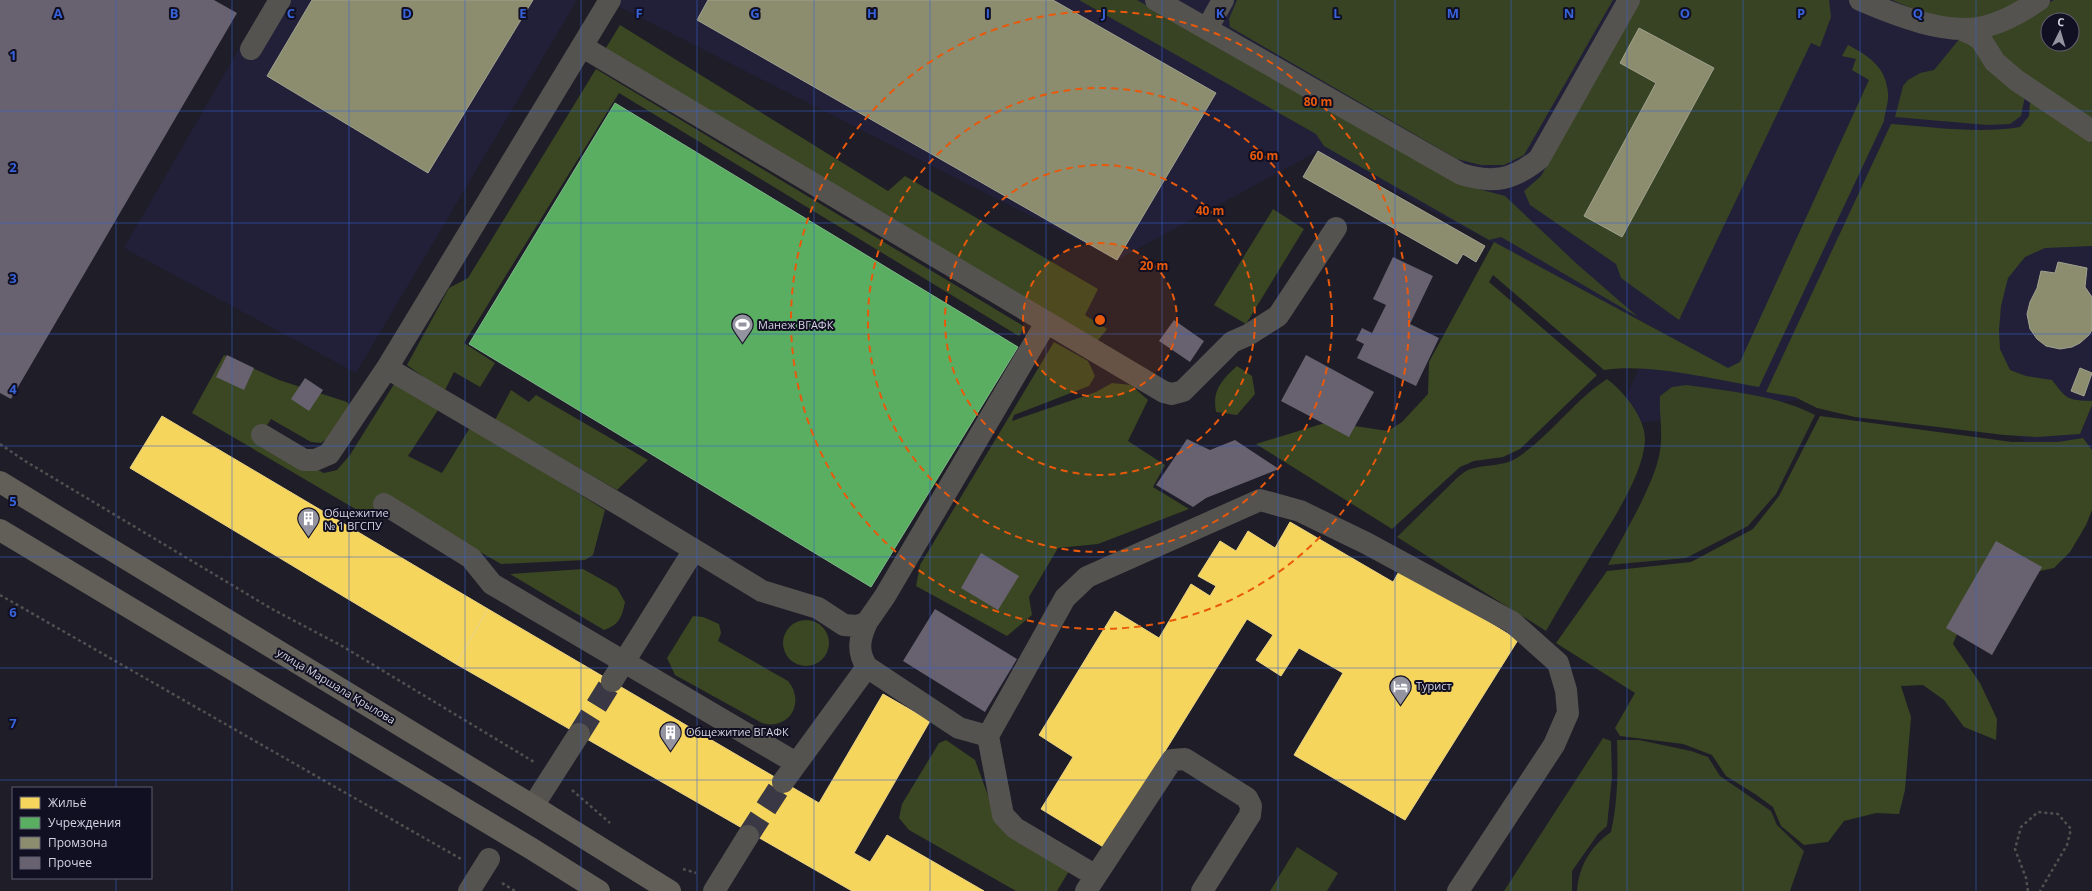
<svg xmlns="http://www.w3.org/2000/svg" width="2092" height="891" font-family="'Open Sans',sans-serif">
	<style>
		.built { fill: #212038; fill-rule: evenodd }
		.green { fill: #374322; fill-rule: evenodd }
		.forest { fill: #3a4722 }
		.homes { fill: #f6d55c; stroke: #ecd484 }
		.public { fill: #5aae61; stroke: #7eb987 }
		.industry { fill: #8c8c6e; stroke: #a1a190 }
		.building { fill: #686270 }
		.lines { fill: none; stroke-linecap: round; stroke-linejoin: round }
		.minor-tunnel { stroke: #393844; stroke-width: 22; stroke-dasharray: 22 11; stroke-linecap: butt }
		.path { stroke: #515050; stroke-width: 2.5; stroke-dasharray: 3 3; stroke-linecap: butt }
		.minor { stroke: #55534f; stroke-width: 22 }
		.major { stroke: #625e58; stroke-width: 22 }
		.grid { fill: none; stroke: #3862d9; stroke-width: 1; stroke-opacity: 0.55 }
		.ring { fill: none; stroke: #e8590c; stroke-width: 2; stroke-dasharray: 7 5 }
		.labels { text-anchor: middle; stroke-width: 4; stroke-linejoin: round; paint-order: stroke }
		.poi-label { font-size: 11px; fill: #d3d3e1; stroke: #110f22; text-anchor: start }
		.street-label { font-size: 11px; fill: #d3d3e1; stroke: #110f22 }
		.grid-label { font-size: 13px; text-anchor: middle; font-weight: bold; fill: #3862d9; stroke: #110f22; stroke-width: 4; stroke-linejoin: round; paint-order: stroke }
		.centre { fill: #e8590c; stroke: #110f22; stroke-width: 2 }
		.ring-label { font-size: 12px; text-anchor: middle; font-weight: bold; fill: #e8590c; stroke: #110f22; stroke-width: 4; stroke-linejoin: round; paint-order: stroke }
	</style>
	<rect width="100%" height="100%" fill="#1e1d28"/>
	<!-- built -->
	<path class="built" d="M267 0H577L356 373 124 248Z
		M606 0H2092V495L1946 378 1613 427 1656 329 1318 151 1117 260ZM2048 20H2072V44H2048Z"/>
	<!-- green -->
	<path class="green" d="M1079 0H1137L1355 125 1468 186 1505 196 1577 264 1638 317 1501 237 1489 240 1324 146 1316 134Z
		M1237 0H1613L1524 155 1504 165H1481L1457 159 1230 27 1229 19Z
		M1640 0H1829L1831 17 1820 47 1811 43 1679 320 1621 278 1616 264 1530 205 1524 191 1541 176Z
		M1892 0H2024L2003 15 1965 22 1937 19Z
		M2054 0H2092V122L2008 65 1987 35ZM2048 20H2072V44H2048Z
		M1961 37 1976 46 2025 96 2021 116 2010 124 1987 125 1895 117 1903 86 1908 80 1920 73 1934 70Z
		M1607 379C1623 391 1645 417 1645 439 1644 474 1611 523 1593 552 1577 578 1561 605 1546 631L1397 537 1458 477C1462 474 1466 470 1471 469 1485 464 1501 467 1515 459 1550 437 1573 401 1607 379Z
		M1686 385C1728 391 1777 395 1815 415L1776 494 1748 526 1686 558 1608 565C1624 533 1655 484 1660 451 1663 432 1659 414 1660 396L1672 387Z
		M1603 738 1611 741 1612 777 1607 826 1598 834 1572 871V891H1504Z
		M1617 740H1639L1691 751 1708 757 1720 776 1771 811 1777 825 1804 851 1790 891H1577C1579 866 1590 847 1611 832 1618 801 1618 771 1617 740Z
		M1297 847 1338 873 1327 891H1270Z"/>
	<!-- forest -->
	<path class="forest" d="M620 25 888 191 905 176 1098 289 1085 315 1107 329 1095 344 604 51Z
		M1848 45C1869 56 1886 67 1888 93 1889 101 1885 112 1884 121L1759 387C1712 379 1650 363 1604 370L1493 275 1489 282 1597 375 1520 449 1503 457 1474 461 1460 467 1392 529 1256 444 1328 422 1388 431 1402 422 1428 394 1429 362 1494 242 1728 368 1740 362 1869 80 1852 70 1856 59 1842 56Z
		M596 69 1025 327 1019 336 619 93 464 343 495 363 480 387 454 372 444 392 407 365 449 288 468 278Z
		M2030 102 2092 143V246L2045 248 2025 257 2008 278 2001 306 1999 330 2000 349 2010 370 2026 376 2052 380C2067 400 2068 400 2092 401V405L2080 434 2037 437 2004 435 1855 417 1817 408 1795 397 1766 392 1891 124C1933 127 1978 134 2020 127L2029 116Z
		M1273 209 1304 229 1246 324 1214 305Z
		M1054 342 1088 361 1095 376 1089 386 1014 415 1012 421 1096 392 1112 383 1131 385 1148 400 1128 441 1165 465 1153 487 1189 509 1098 544 1058 548 1029 597 1032 615 1007 636 916 586 920 565Z
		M224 355 279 380 347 402 350 406 328 438 321 443 311 442 271 419 258 439 324 473 337 470 350 455 396 381 440 407 408 456 442 473 471 426 605 510 593 555 585 560 501 564 381 495 369 517 192 413Z
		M1237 366 1252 376 1255 394 1237 415 1216 412C1212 390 1221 381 1237 366Z
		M511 390 529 402 536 395 648 460 617 490 495 420Z
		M1820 416 2012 442H2058L2083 438 2092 450V510L2086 525 2070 552 2054 568 2021 575 1965 614 1953 644 1980 683 1997 719 1996 740 1964 727 1944 700 1923 685 1901 686 1911 717 1905 790 1899 814 1876 813 1844 821 1828 842 1804 845 1781 826 1773 807 1755 794 1726 776 1712 755 1683 744 1620 736 1615 728 1635 693 1556 643 1607 571 1691 562 1753 529 1779 496Z
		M583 569 617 588 625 602C622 617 619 625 604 630L510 574Z
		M693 616 703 617 719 624 721 633 718 641 788 681C801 696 797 720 775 724 771 725 766 724 762 723L675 675 667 658Z
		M783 643a23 23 0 1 1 46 0a23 23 0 1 1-46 0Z
		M946 740 975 760 993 809 1069 871 1057 891H1016L909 830 899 818 902 804 939 743Z"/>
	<!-- homes -->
	<path class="homes" d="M162 416 488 609 456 664 130 468Z
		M1290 522 1393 582 1401 568 1518 640 1405 820 1294 755 1343 673 1299 648 1281 676 1256 660 1273 635 1247 619 1105 848 1041 809 1073 757 1039 735 1115 611 1159 638 1191 584 1210 596 1216 586 1198 576 1220 541 1236 551 1248 531 1275 548Z
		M488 609 819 803 883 694 930 721 854 853 870 862 887 835 984 891H852L456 664Z"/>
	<!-- public -->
	<path class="public" d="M615 103 1018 347 871 587 469 344Z"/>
	<!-- industry -->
	<path class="industry" d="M312 0H533L428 173 267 76Z
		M708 0H1053L1216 93 1117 260 697 20Z
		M1639 28 1714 68 1622 237 1584 216 1656 83 1620 63Z
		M1318 151 1485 246 1476 262 1463 254 1457 264 1303 177Z
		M2058 262 2087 268 2085 287 2092 297V330L2089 335 2080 343 2072 347 2060 349 2046 346 2037 339 2030 329 2027 314 2030 302 2037 288 2041 271 2055 273Z
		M2080 368 2092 373 2084 396 2071 391Z"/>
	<!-- building -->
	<path class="building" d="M0 0H214L237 13 11 399 0 393Z
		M1393 257 1433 276 1410 324 1439 338 1416 386 1357 358 1364 344 1356 340 1362 328 1372 333 1386 305 1373 299Z
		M1174 320 1204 341 1190 362 1159 341Z
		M227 355 254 368 244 390 216 377Z
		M1306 355 1374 392 1349 437 1281 401Z
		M305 378 323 390 309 411 291 399Z
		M1187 439 1210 450 1235 440 1279 469 1206 498 1193 507 1156 485Z
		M1996 541 2042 567 1992 655 1946 628Z
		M981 553 1019 576 998 610 961 588Z
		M935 609 1017 659 985 712 903 661Z"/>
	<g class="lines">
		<!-- minor-tunnel -->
		<path class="minor-tunnel" d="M579 734 612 681
			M748 836 783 782"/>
		<!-- path -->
		<path class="path" d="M0 444 25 461 272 609 342 646 534 762
			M0 595 461 859
			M572 790 610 823
			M683 869 696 873
			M502 883 515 891
			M2028 891 2026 878 2015 849 2021 827 2038 812 2058 814 2071 829 2067 845 2040 891"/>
		<!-- minor -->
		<path class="minor" d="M1156 0 1461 174C1494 184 1513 180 1539 159L1629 0
			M1860 0C1895 15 1949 37 1987 26 2006 21 2023 11 2039 0
			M1207 29 1223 0
			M1960 29 1974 35 1981 40 1995 62 2016 80 2092 131
			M583 47 1164 392 1172 394 1183 391 1232 342 1248 335 1278 316 1336 228
			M251 49 280 0
			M387 368 627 509 762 591 818 608 844 625 858 626 867 622 885 596 1046 323
			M262 435 304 460H315L329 454 387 368 610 0
			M384 504 471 558 492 584 796 763
			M867 622C859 639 857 652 867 667L959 728 988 736
			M612 681 694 550
			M783 782 867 667
			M533 806 579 734
			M1096 876 1015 828 1003 815 988 736 1065 598 1087 577 1260 500 1300 511 1366 543 1512 622 1558 663 1566 690 1568 713 1554 745 1458 891
			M469 891 489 859
			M714 891 748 836
			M1086 891 1172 760 1185 759 1247 798 1251 806 1250 815 1202 891"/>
		<!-- major -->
		<path class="major" d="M0 482 533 806 670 891
			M0 530 532 849 599 891"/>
	</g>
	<!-- grid -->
	<path class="grid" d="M116 0V788M232 0V891M349 0V891M465 0V891M581 0V891M697 0V891M814 0V891M930 0V891M1046 0V891M1162 0V891M1278 0V891M1395 0V891M1511 0V891M1627 0V891M1743 0V891M1860 0V891M1976 0V891M0 111H2092M0 223H2092M0 334H2092M0 446H2092M0 557H2092M0 668H2092M0 780H2092M116 878V891"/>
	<!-- distance rings -->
	<circle cx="1100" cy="320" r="77" fill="#e8590c" fill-opacity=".12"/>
	<g class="ring">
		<circle cx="1100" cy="320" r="77"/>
		<circle cx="1100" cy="320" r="155"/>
		<circle cx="1100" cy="320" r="232"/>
		<circle cx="1100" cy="320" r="309"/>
	</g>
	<!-- icons -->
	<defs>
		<symbol id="stadium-pin" viewBox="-11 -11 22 30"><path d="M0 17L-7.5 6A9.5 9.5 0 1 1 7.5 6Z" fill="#9493a0" stroke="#110f22"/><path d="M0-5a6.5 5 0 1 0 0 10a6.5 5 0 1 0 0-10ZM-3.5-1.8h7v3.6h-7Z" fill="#fff"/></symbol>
		<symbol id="building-pin" viewBox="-11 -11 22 30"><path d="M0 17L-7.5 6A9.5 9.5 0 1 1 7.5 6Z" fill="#9493a0" stroke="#110f22"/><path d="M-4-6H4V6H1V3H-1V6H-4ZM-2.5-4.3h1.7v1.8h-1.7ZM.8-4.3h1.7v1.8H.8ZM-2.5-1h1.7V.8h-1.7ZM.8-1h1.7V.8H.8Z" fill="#fff"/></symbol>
		<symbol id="hotel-pin" viewBox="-11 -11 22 30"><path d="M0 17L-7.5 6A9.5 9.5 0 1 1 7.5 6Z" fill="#9493a0" stroke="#110f22"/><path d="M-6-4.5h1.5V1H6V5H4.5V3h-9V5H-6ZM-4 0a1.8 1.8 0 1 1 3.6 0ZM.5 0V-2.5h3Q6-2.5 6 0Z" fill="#fff"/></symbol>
	</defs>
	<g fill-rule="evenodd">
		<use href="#stadium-pin" x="730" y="312" width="25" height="34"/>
		<use href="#building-pin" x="296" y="506" width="25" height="34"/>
		<use href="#hotel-pin" x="1388" y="674" width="25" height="34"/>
		<use href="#building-pin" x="658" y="720" width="25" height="34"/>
	</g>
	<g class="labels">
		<!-- poi labels -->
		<g class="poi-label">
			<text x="758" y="329">Манеж ВГАФК</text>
			<text x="324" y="517">Общежитие<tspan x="324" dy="13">№ 1 ВГСПУ</tspan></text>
			<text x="1416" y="690">Турист</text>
			<text x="686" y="736">Общежитие ВГАФК</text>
		</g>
		<!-- street labels -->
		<g class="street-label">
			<text transform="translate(336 686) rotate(31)" y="4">улица Маршала Крылова</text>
		</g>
	</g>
	<g class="grid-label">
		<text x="58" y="18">A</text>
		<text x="174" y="18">B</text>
		<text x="291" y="18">C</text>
		<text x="407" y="18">D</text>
		<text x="523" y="18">E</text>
		<text x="639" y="18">F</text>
		<text x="755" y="18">G</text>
		<text x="872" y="18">H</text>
		<text x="988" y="18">I</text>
		<text x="1104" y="18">J</text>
		<text x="1220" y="18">K</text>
		<text x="1337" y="18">L</text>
		<text x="1453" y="18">M</text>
		<text x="1569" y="18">N</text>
		<text x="1685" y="18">O</text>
		<text x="1801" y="18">P</text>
		<text x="1918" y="18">Q</text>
		<text x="13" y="60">1</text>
		<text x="13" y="172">2</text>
		<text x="13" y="283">3</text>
		<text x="13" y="394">4</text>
		<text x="13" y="506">5</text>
		<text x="13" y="617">6</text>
		<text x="13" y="728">7</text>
	</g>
	<circle cx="1100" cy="320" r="6" class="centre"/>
	<g class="ring-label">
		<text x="1318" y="106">80 m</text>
		<text x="1264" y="160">60 m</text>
		<text x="1210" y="215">40 m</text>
		<text x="1154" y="270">20 m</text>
	</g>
	<!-- legend -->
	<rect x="12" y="787" width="140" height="92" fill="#110f22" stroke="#5f5d6e"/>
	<rect x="20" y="797" width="20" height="12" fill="#f6d55c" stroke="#5f5d6e"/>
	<text x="48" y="807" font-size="12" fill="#d3d3e1">Жильё</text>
	<rect x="20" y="817" width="20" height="12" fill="#5aae61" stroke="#5f5d6e"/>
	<text x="48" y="827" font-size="12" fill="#d3d3e1">Учреждения</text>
	<rect x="20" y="837" width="20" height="12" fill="#8c8c6e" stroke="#5f5d6e"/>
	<text x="48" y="847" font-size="12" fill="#d3d3e1">Промзона</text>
	<rect x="20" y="857" width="20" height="12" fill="#686270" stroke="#5f5d6e"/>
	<text x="48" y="867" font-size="12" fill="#d3d3e1">Прочее</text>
	<!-- north arrow -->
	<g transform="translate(2060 32) rotate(5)"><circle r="19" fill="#110f22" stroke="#5f5d6e"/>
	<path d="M0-3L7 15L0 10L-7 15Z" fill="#9493a0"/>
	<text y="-6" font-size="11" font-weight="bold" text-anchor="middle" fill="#d3d3e1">С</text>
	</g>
</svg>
